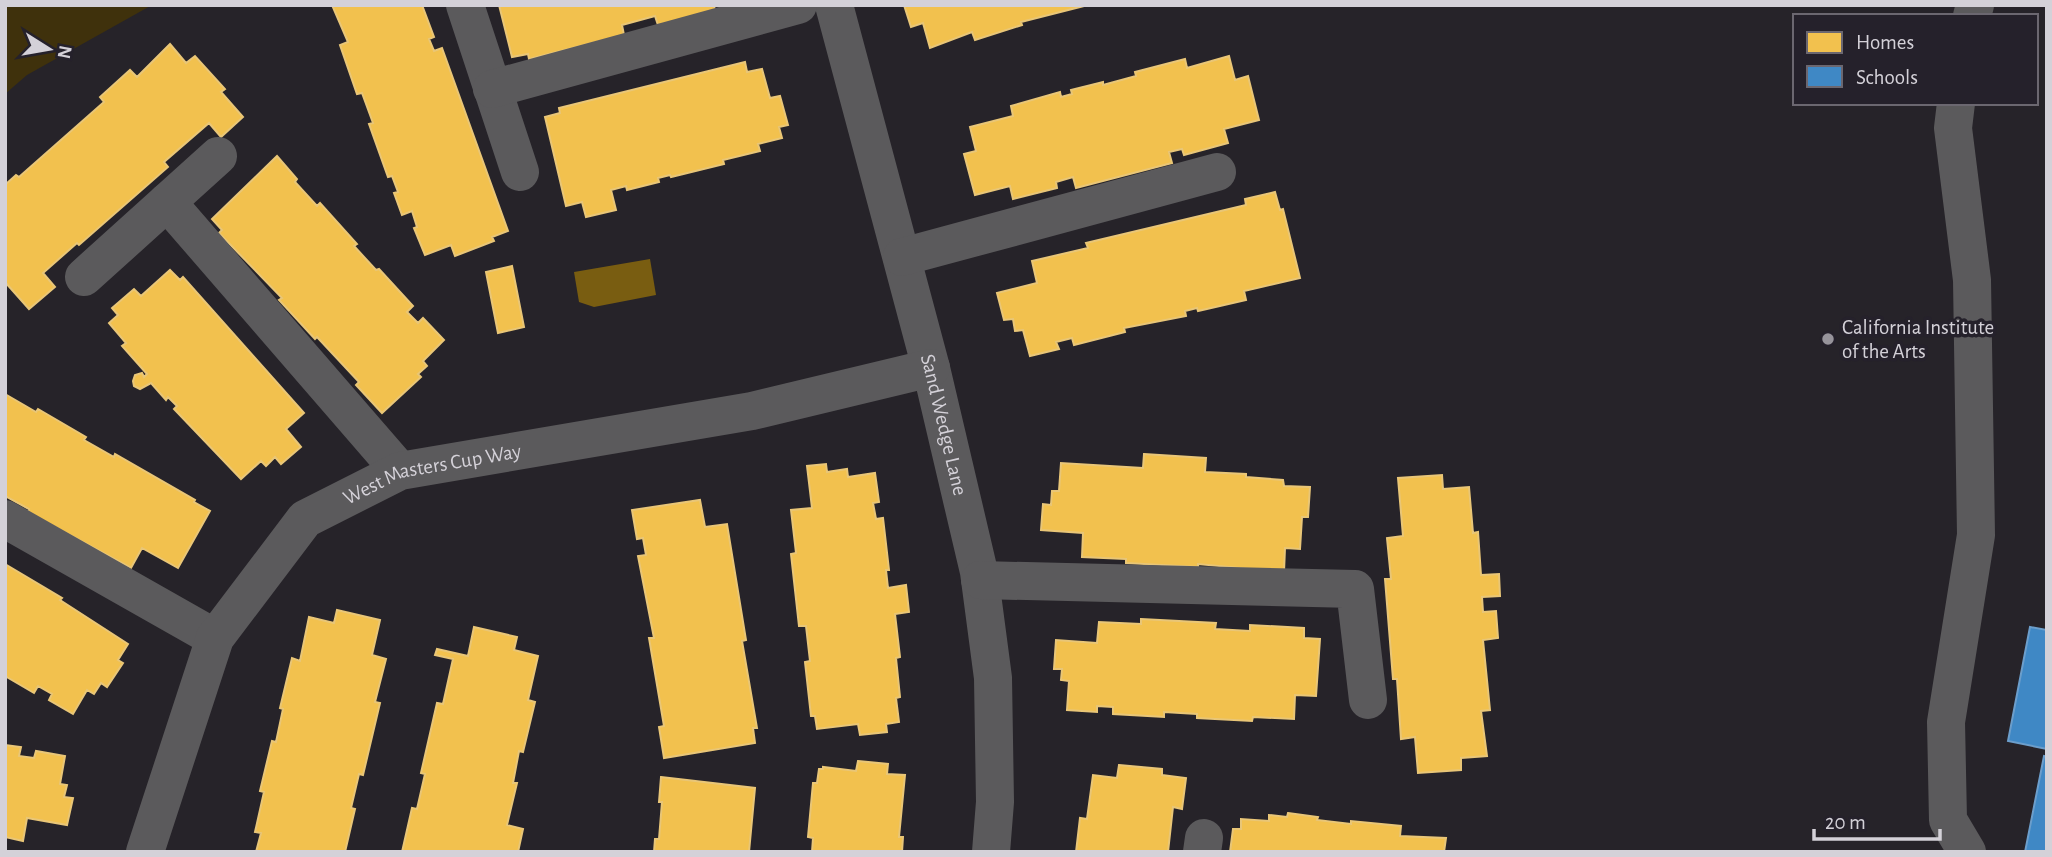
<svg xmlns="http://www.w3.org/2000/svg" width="2052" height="857" font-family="'Alegreya Sans',sans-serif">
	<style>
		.green { fill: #3f310c }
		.water { fill: #795d11 }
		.homes { fill: #f2c14e; stroke: #e9c677; stroke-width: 2 }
		.schools { fill: #3f88c5; stroke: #6c9ecb; stroke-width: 2 }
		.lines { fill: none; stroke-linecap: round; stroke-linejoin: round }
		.minor { stroke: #5b5a5c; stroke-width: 38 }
		.poi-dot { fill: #97949b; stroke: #25212b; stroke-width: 2.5 }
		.labels { text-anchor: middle; stroke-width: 7; stroke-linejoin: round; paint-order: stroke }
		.poi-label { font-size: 21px; fill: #d4d1d8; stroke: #25212b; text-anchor: start }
		.street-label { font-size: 21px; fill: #d4d1d8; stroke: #25212b }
	</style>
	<rect width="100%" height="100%" fill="#262329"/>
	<!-- green -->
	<path class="green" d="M5 5H152L27 75 5 94Z"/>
	<!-- water -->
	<path class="water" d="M650 259 656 295 594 307 579 302 574 272Z"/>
	<!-- homes -->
	<path class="homes" d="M332 5H422L434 37 429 39 434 51 442 48 508 231 492 237 494 241 455 256 451 245 425 255 414 228 417 227 412 211 402 215 394 193 398 192 392 176 388 177 369 124 373 123 362 93 357 94 340 45 348 42Z
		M499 5H714L715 11 658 25 655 16 622 25 624 35 529 59 528 54 512 57Z
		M904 5H1088L1021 22 1022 25 975 40 972 32 930 48 923 23 911 27Z
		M170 44 186 63 195 56 225 89 221 92 243 117 221 137 209 123 164 162 168 167 79 245 77 243 43 273 55 287 29 309 5 282V185L16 175 19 177 104 102 100 97 130 70 137 77Z
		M1229 56 1235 80 1248 76 1259 120 1224 129 1228 143 1184 155 1182 149 1169 152 1172 163 1076 188 1073 177 1056 182 1057 188 1013 199 1010 186 975 195 964 154 976 151 970 127 1013 116 1011 106 1060 92 1061 97 1072 94 1071 90 1103 82V85L1136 76 1135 72 1185 59 1187 68Z
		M745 62 747 72 762 69 770 98 780 96 788 125 779 127 782 138 758 144 760 151 723 160 724 164 671 177 670 175 658 178 659 182 627 190 626 186 611 190 616 210 586 217 582 202 566 206 545 117 560 113 559 108Z
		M277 156 297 179 295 182 317 206 320 203 357 244 354 246 376 270 379 269 413 306 407 312 418 323 423 318 444 340 423 361 427 366 418 374 421 377 382 413 356 385 359 382 317 337 315 339 279 300 282 298 219 233 222 230 212 219Z
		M1275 192 1280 210 1283 209 1300 278 1244 291 1246 300 1198 311 1197 308 1185 311 1186 316 1124 328 1125 332 1074 345 1072 338 1056 342 1059 349 1030 356 1023 330 1015 331 1013 319 1004 320 997 293 1037 283 1032 261 1088 248 1086 243 1246 205 1245 199Z
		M512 266 524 327 498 333 486 272Z
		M170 270 180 280 183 277 304 413 286 429 301 447 281 464 275 457 266 466 261 461 241 479 174 409 177 406 168 397 166 400 151 383 140 389 134 386 133 381 135 375 142 373 144 377 147 374 122 346 126 343 109 323 118 315 112 308 134 289 141 296Z
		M5 394 36 412 38 409 86 437 84 440 114 457 115 454 195 500 194 502 210 511 178 568 142 548 131 568 27 512 29 509 5 496Z
		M1144 454 1206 458 1205 472 1246 474V477L1283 480 1284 486 1310 487 1308 517H1302L1300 549 1285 548 1284 572 1198 564V567L1126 563V559L1082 557 1083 533 1041 530 1043 504 1051 505 1052 491H1059L1061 463 1143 468Z
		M826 464 827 472 847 469 848 477 875 473 879 502 873 503 876 519 883 518 889 570H886L888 588 906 585 909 612 895 614 900 657 896 658 900 697 896 698 899 722 886 724 887 732 860 735 858 724 817 729 815 716H811L805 662 810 661 806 626H799L791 554 796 553 791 510 812 508 807 466Z
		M1442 475 1443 489 1469 487 1473 533 1478 532 1481 575 1499 574 1500 596 1482 597 1483 612 1496 611 1498 638 1483 640 1490 710 1481 711 1487 756 1461 758V770L1418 773 1415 737 1401 739 1397 679H1393L1385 579H1391L1387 538 1403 536 1398 478Z
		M700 500 705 527 727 524 746 640 742 641 757 728H753L755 743 664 758 659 727 664 726 649 638H654L638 556 646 555 643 538 637 539 632 510Z
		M5 564 62 598 60 600 128 644 118 660 123 663 107 687 101 683 94 694 87 690 73 714 49 700 52 694 38 686 34 693 5 676Z
		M337 610 380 620 372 655 386 659 375 702 380 703 363 775 359 774 351 808 355 809 345 852H256L261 833 255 832 264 792 260 791 272 741 276 742 283 709 280 708 292 658 300 661 309 617 334 623Z
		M1141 619 1216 623 1215 629 1250 631V625L1304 628V638L1320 639 1316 696 1295 695 1294 719 1253 717 1252 721 1197 718V714L1164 712V717L1113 714V707L1097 706V712L1067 710 1069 681 1061 680 1062 669H1054L1056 640 1097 643 1099 622 1141 624Z
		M474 627 517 637 514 650 538 656 528 700 535 702 523 752 519 751 513 783H517L507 825 523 829 518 852H402L412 808 417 809 425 774 421 773 437 703 443 704 453 659 435 655 437 649 468 656Z
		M5 745 21 747 19 756 34 758 36 751 65 756 60 784 67 785 64 797 73 798 67 825 27 818 23 841 5 837Z
		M858 761 888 764 887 774 905 775 899 837H903L902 852H812L813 838 808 837 813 783H817L819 769H823V767L856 771Z
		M1119 765 1162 769V775L1186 778 1182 809 1173 807 1168 852H1076L1080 818 1087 819 1093 775 1117 778Z
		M661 777 755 788 749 852H654L655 839H659L662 802H659Z
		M1288 813 1318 817 1317 820 1351 824V821L1401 826 1400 836 1446 838 1444 852H1230L1233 829H1241V819L1269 821V815L1287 817Z"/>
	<!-- schools -->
	<path class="schools" d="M2030 627 2047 630V749L2008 741Z
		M2044 756 2047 757V852H2025Z"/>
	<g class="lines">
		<!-- minor -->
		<g class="minor">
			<path d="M465 5 520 172"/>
			<path id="s1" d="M834 5 931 368 979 572 993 678 995 802 991 852"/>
			<path d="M1972 16 1975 5"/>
			<path d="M492 89 798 5"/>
			<path d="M1956 103 1953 128 1972 280 1976 535 1946 722 1948 820 1967 852"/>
			<path d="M167 202 400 471"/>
			<path d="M902 257 1217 172"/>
			<path d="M84 277 218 156"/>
			<path d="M5 519 215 638"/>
			<path d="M980 580 1355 589 1368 700"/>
			<path id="s2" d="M145 852 215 638 305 519 400 471 752 411 931 368"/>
			<path d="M1202 852 1204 838"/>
		</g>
	</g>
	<!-- markers -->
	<circle class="poi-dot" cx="1828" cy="339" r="7"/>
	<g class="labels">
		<!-- poi labels -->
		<g class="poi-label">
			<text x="1842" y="334">California Institute<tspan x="1842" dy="24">of the Arts</tspan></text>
		</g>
		<!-- street labels -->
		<g class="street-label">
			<text dy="7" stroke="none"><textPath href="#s1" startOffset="434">Sand Wedge Lane</textPath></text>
			<text dy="7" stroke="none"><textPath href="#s2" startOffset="511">West Masters Cup Way</textPath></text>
		</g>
	</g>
	<!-- border -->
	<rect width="2052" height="857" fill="none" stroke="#d4d1d8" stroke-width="14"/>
	<!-- legend -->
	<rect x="1793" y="14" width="245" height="91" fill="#25212b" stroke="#6b6770" stroke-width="2"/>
	<rect x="1807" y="32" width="35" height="21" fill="#f2c14e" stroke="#6b6770" stroke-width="2"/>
	<text x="1856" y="49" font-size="21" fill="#d4d1d8">Homes</text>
	<rect x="1807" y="66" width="35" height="21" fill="#3f88c5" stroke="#6b6770" stroke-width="2"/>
	<text x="1856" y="84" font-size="21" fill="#d4d1d8">Schools</text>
	<!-- north arrow -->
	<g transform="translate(49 49) rotate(101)" stroke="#25212b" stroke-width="5" paint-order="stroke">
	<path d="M0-5L12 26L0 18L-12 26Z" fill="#d4d1d8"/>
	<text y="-10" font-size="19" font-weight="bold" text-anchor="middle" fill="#d4d1d8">N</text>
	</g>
	<!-- scale -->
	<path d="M1814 829v10h126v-10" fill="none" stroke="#d4d1d8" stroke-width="3.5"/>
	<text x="1825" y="829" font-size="21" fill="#d4d1d8" stroke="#25212b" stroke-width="5" paint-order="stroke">20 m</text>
</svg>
